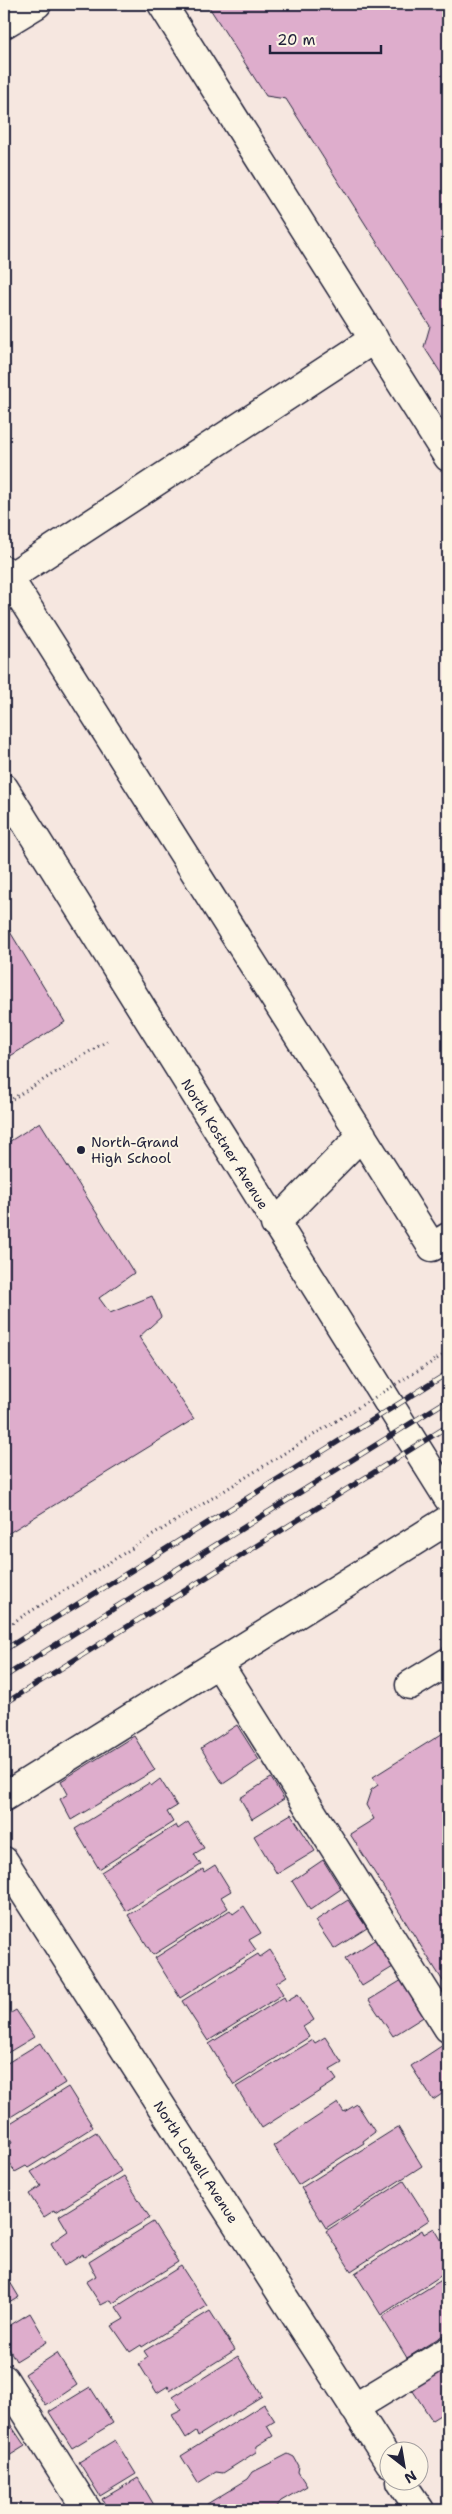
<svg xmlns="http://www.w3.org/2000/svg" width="452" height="2514" font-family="'Shantell Sans',sans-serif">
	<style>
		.building { fill: #deadcc; stroke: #22223b }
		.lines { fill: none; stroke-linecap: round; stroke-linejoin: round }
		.minor-casing { stroke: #22223b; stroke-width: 31 }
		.path { stroke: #22223b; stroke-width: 3; stroke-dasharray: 1 4; stroke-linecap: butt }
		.minor { stroke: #fcf5e5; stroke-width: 28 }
		.rail-casing { stroke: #22223b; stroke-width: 5.5 }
		.rail { stroke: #fcf5e5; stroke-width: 4; stroke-dasharray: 11; stroke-linecap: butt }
		.path-bridge { stroke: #22223b; stroke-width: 3; stroke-dasharray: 1 4; stroke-linecap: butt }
		.poi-dot { fill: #22223b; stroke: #fcf5e5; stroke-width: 2 }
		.labels { text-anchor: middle; stroke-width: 4; stroke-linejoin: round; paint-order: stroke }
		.poi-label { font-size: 14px; fill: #22223b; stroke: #fcf5e5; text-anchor: start }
		.street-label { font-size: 14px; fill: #22223b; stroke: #fcf5e5 }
	</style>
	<rect width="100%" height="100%" fill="#f6e7e0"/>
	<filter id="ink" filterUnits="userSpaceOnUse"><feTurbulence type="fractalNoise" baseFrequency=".02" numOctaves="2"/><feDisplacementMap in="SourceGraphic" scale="10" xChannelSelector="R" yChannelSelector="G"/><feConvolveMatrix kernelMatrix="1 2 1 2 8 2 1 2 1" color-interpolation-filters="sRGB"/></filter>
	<g filter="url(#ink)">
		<!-- building -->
		<path class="building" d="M207 4H448V384L424 347 430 326 286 99 266 96Z
			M4 922 65 1022 4 1060Z
			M40 1122 134 1273 99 1298 110 1313 152 1296 161 1317 139 1337 194 1419 4 1536V1145Z
			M237 1725 259 1760 223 1784 201 1748Z
			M448 1730V1989L350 1834 374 1819 366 1805 371 1790 378 1785 373 1777Z
			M134 1736 155 1770 71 1820 60 1799 68 1794 61 1781Z
			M271 1778 284 1799 252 1819 240 1798Z
			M160 1779 177 1806 167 1812 173 1822 99 1869 75 1829 149 1783 151 1786Z
			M291 1814 315 1851 277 1874 254 1836Z
			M188 1822 204 1848 194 1854 201 1865 126 1911 101 1872 176 1825 178 1829Z
			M323 1860 341 1889 310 1910 292 1881Z
			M215 1865 231 1891 221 1897 228 1908 153 1955 128 1915 203 1869 204 1872Z
			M348 1900 367 1928 334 1949 315 1921Z
			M244 1906 261 1933 249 1940 256 1950 180 1998 155 1958 230 1910 233 1914Z
			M376 1939 393 1967 362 1986 345 1959Z
			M270 1950 287 1976 276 1983 283 1994 208 2041 182 2001 258 1954 260 1957Z
			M402 1980 425 2016 393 2036 369 2000Z
			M298 1994 314 2020 303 2027 309 2037 234 2085 209 2044 284 1997 286 2001Z
			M16 2010 34 2037 4 2055V2017Z
			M325 2037 342 2063 330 2070 337 2080 262 2128 236 2087 313 2040 315 2043Z
			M40 2043 65 2083 4 2121V2065Z
			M443 2045 448 2053V2090L433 2100 411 2066Z
			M68 2087 93 2127 28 2168 26 2166 15 2172 4 2154V2147L12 2142 4 2127Z
			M338 2103 344 2112 357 2104 375 2132 363 2141 364 2143 298 2185 273 2146Z
			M398 2127 422 2166 326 2228 301 2188Z
			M96 2132 121 2171 56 2212 55 2210 44 2217 29 2194 41 2186 31 2172Z
			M124 2176 150 2218 84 2257 83 2254 64 2266 51 2243 68 2231 59 2216Z
			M404 2181 429 2220 351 2271 326 2231Z
			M153 2222 178 2262 113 2303 111 2300 101 2305 86 2282 96 2276 89 2262Z
			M434 2228 448 2251V2271L381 2315 355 2273 422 2230 424 2234Z
			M181 2266 207 2306 142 2347 141 2345 130 2352 112 2326 124 2319 116 2307Z
			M4 2272 19 2297 4 2306Z
			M448 2276V2332L407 2358 382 2317Z
			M210 2311 235 2350 170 2391 168 2386 157 2393 139 2364 148 2357 144 2351Z
			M30 2313 47 2342 16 2361 4 2340V2329Z
			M57 2353 77 2385 46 2406 25 2374Z
			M238 2356 262 2396 198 2436 196 2431 186 2438 172 2415 182 2410 173 2397Z
			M444 2367 448 2374V2410L432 2420 411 2388Z
			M90 2387 113 2423 72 2448 49 2412Z
			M264 2404 275 2421 267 2426 273 2436 257 2446 256 2452 223 2473 216 2472 198 2483 181 2456Z
			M6 2418 25 2446 4 2459V2419Z
			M115 2440 136 2474 100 2496 79 2462Z
			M288 2454 294 2457 299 2466 298 2472 307 2486 281 2501 273 2510H211L207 2504 248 2479 253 2472Z
			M138 2478 157 2510H108L102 2499Z"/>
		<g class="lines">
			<defs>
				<path id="minor" d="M162 4 448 457
					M4 24 37 4
					M4 570 432 1247 448 1237
					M4 581 374 339
					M4 788 448 1498
					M275 1224 362 1135
					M218 1663 448 2028
					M410 1685 448 1662
					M4 1797 448 1520
					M4 1861 390 2463
					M4 2379 87 2510
					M354 2408 448 2351
					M401 2482 420 2510"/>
			</defs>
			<!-- minor casing -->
			<use href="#minor" class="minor-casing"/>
			<!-- path -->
			<path class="path" d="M4 1104 107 1041
				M437 1359 448 1352
				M4 1628 336 1421"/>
			<!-- minor -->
			<use href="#minor" class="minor"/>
			<defs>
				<path id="rail" d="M4 1650 448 1373
					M4 1677 448 1400
					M4 1704 448 1426"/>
			</defs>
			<!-- rail casing -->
			<use href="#rail" class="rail-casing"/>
			<!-- rail -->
			<use href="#rail" class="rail"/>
			<!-- path-bridge -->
			<path class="path-bridge" d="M336 1421 437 1359"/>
		</g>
	</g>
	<!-- markers -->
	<circle class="poi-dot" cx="81" cy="1150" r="5"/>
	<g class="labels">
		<!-- poi labels -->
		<g class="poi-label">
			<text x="91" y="1147">North-Grand<tspan x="91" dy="16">High School</tspan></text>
		</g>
		<!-- street labels -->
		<g class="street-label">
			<text transform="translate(225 1144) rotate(58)" y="5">North Kostner Avenue</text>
			<text transform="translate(196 2162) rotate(57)" y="5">North Lowell Avenue</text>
		</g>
	</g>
	<!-- margin -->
	<rect width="452" height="2514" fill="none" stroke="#fcf5e5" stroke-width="20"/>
	<rect x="10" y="10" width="432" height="2494" fill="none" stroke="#22223b" stroke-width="2" filter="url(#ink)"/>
	<!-- north arrow -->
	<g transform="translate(404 2466) rotate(149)"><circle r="24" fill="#fcf5e5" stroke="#a5a1a1"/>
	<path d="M0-4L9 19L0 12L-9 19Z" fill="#22223b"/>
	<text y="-8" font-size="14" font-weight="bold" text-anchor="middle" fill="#22223b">N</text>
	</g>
	<!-- scale -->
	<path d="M270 45v8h111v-8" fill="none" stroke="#22223b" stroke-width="2.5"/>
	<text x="277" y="45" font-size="15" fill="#22223b" stroke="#fcf5e5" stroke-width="4" paint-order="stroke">20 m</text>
</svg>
